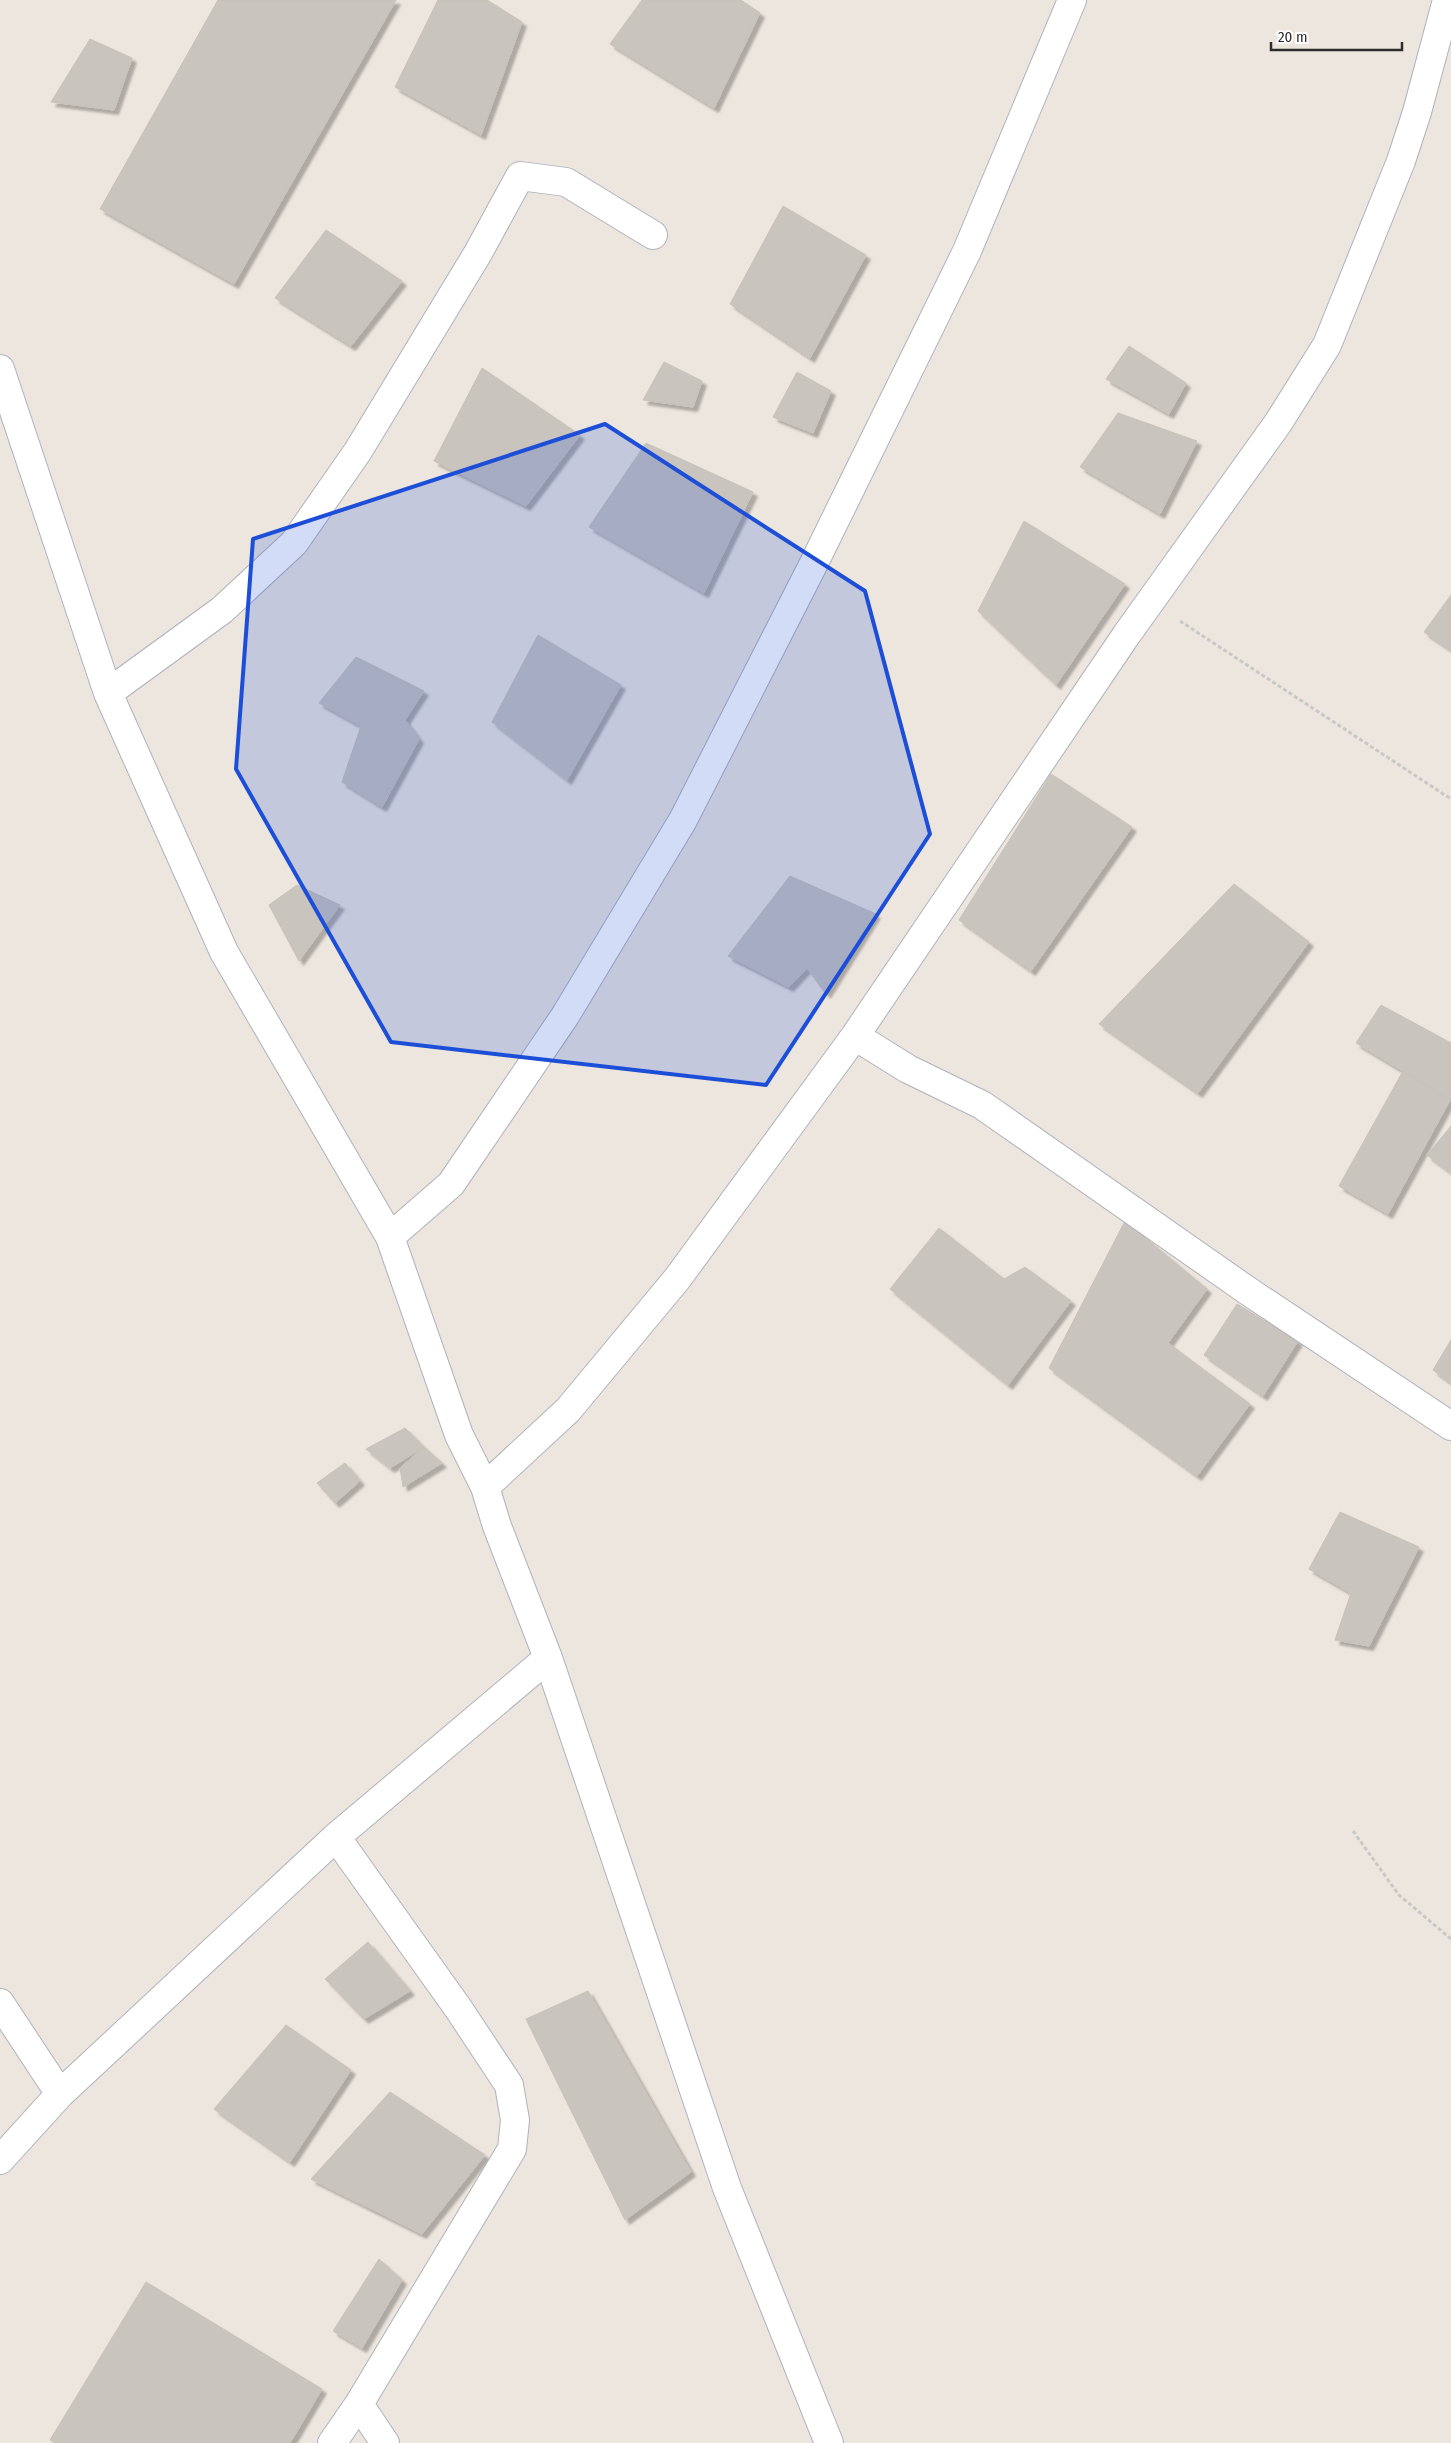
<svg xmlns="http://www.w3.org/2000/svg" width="1451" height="2443" font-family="'Fira Sans Condensed',sans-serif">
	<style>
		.building { fill: #c9c4bd; stroke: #c8c2b8; filter: url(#shadow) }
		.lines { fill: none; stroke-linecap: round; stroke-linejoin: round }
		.minor-casing { stroke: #afb2bc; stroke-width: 30 }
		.path { stroke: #c8c8c8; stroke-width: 3; stroke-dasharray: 4 2.5; stroke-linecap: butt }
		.minor { stroke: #fff; stroke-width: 28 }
		.marked { fill: #1d4ed8; fill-opacity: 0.2; stroke: #1d4ed8; stroke-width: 4; stroke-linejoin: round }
	</style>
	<defs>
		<filter id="shadow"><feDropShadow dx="4.5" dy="4.5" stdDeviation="1" flood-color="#0004"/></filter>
	</defs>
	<rect width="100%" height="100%" fill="#ede6de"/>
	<!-- building -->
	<path class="building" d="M218 0H396L234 284 100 209Z
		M438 0H487L522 22 481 135 395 87Z
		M642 0H741L760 13 714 108 610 44Z
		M90 39 132 58 114 110 51 102Z
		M783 206 866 255 810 358 730 304Z
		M326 230 402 281 351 346 275 298Z
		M1129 346 1186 383 1169 414 1106 379Z
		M664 362 702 381 693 407 643 400Z
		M482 368 580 435 526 506 434 461Z
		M797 372 831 391 813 433 773 417Z
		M1118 413 1197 441 1160 514 1080 467Z
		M646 443 753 492 704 593 589 527Z
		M1024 521 1125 584 1056 685 978 611Z
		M1451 595V650L1424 632Z
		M538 635 621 685 567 780 492 722Z
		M356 657 424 691 405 720 419 739 382 807 342 782 361 726 319 703Z
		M1051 774 1132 827 1031 971 959 920Z
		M790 876 876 914 826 994 807 968 789 987 728 956Z
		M1234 884 1309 942 1198 1093 1099 1024Z
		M297 885 340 905 299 961 269 905Z
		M1381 1005 1451 1043V1100L1356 1043Z
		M1403 1071 1450 1100 1388 1214 1339 1186Z
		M1451 1126V1173L1427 1155Z
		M1125 1221 1207 1289 1168 1343 1250 1404 1197 1476 1049 1368Z
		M939 1228 1004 1279 1025 1267 1071 1301 1008 1385 890 1289Z
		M1237 1304 1298 1341 1263 1396 1204 1355Z
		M1451 1340V1383L1433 1370Z
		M405 1428 424 1447 390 1468 366 1449Z
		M424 1447 442 1463 403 1487 400 1468Z
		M345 1463 360 1481 335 1503 317 1483Z
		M1340 1512 1419 1547 1369 1646 1335 1640 1351 1593 1309 1569Z
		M368 1942 410 1991 364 2019 325 1979Z
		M588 1991 691 2172 625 2220 526 2019Z
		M286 2025 351 2070 290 2162 214 2109Z
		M390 2092 485 2155 422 2234 311 2179Z
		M379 2259 402 2280 362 2348 333 2331Z
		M146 2282 322 2389 290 2443H55L50 2440Z"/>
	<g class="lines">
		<defs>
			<path id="minor" d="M0 369 108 693 224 952 390 1237 459 1435 485 1487 497 1526 548 1658 727 2188 829 2443
				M108 693 222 610 294 543 358 451 478 253 520 176 566 182 653 235
				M855 1036 908 1069 982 1105 1248 1291 1451 1426
				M390 1237 451 1184 565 1016 683 820 814 563 967 251 1072 0
				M485 1487 568 1410 677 1279 855 1036 1127 634 1278 423 1327 345 1401 161 1417 112 1447 0
				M0 2003 60 2094 336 1837 548 1658
				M0 2160 60 2094
				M359 2404 385 2443
				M332 2443 359 2404 512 2149 515 2120 509 2085 458 2008 336 1837"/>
		</defs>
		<!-- minor casing -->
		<use href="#minor" class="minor-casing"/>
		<!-- path -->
		<path class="path" d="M1180 621 1451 799
			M1353 1831 1399 1895 1451 1939"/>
		<!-- minor -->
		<use href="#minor" class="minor"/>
	</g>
	<!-- marked area -->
	<path class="marked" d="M605 424 865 591 930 834 766 1085 391 1042 236 769 253 539Z"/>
	<!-- scale -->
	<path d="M1271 42v8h131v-8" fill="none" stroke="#2c2c2c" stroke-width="2.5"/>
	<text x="1278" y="42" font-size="15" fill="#2c2c2c" stroke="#ffffff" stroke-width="4" paint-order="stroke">20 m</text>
</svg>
